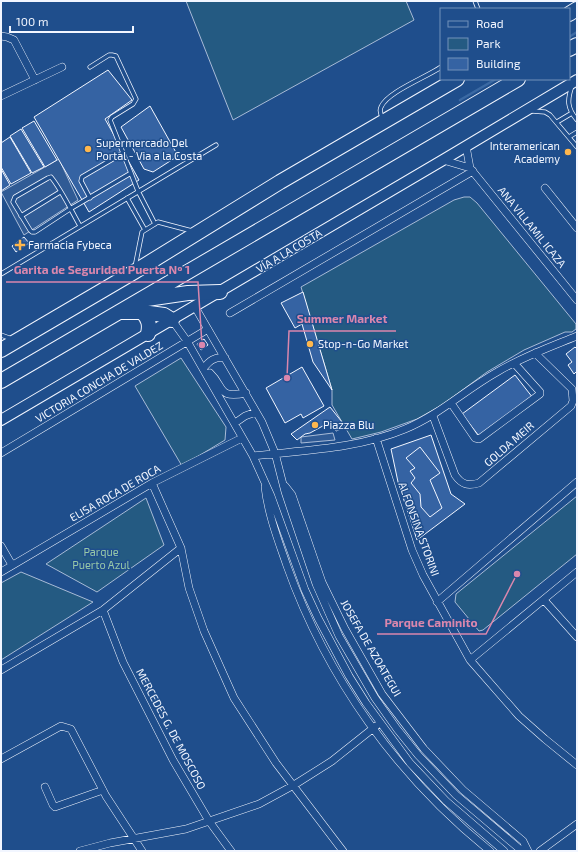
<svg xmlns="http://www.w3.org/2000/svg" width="578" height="852" font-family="'Exo 2',sans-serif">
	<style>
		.green { fill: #245a82; stroke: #a8bbd7 }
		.parking { fill: #305b95; stroke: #a8bbd7 }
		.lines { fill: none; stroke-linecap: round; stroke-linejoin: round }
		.stream { stroke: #3b69a3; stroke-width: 2.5 }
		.building { fill: #3563a3; stroke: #f2f6ff }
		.lane-casing { stroke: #f2f6ff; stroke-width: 5 }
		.street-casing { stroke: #f2f6ff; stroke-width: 8 }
		.secondary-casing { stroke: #f2f6ff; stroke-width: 12 }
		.highway-casing { stroke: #f2f6ff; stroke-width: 16 }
		.lane { stroke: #1f4e8c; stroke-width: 3.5 }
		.street { stroke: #1f4e8c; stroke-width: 7 }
		.secondary { stroke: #1f4e8c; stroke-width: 10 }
		.highway { stroke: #1f4e8c; stroke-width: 14 }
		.poi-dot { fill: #ffb74d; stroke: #1f4e8c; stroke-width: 1.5 }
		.labels { text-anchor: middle; stroke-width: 3; stroke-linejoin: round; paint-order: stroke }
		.poi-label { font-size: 11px; fill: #f2f6ff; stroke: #1f4e8c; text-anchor: start }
		.street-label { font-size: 11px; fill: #f2f6ff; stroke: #1f4e8c }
		.park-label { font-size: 11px; fill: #97c8a6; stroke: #1f4e8c }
		.leader { fill: none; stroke: #da87ad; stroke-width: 1.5 }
		.callout-dot { fill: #da87ad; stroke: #1f4e8c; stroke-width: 1.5 }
		.callout-label { font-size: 12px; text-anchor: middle; font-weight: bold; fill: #da87ad; stroke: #1f4e8c; stroke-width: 3; stroke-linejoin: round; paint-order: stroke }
	</style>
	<rect width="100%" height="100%" fill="#1f4e8c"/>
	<!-- green -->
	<path class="green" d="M186 1H406L414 20 233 120Z
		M464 197H470L477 203 576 324V329L572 332H565L524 350 487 372 442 405 417 419 381 432 352 439 332 405V390L301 287 454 200Z
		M181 358 226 427 225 440 182 466 135 386Z
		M577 496V554L483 630 479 631 455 602 456 594Z
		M146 498 164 545 97 592 46 564Z
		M21 572 93 602 1 660V583Z"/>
	<!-- parking -->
	<path class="parking" d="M59 159 78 200 24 235 1 192Z
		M333 433 335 440 301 443V437Z"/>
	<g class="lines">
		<!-- stream -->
		<path class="stream" d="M569 37 577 32
			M460 100 496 79"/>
	</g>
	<!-- building -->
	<path class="building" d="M108 70 132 100 105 119 139 180 89 212 34 117Z
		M150 106 178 156 153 172 144 169 121 127Z
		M34 121 57 160 45 167 22 128Z
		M21 129 44 167 32 173 10 136Z
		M10 137 31 173 11 184 1 167V143Z
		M1 169 10 185 1 191Z
		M24 237 29 243 16 252 12 246Z
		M303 292 324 363 332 390 313 362 302 324 295 328 281 303Z
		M204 339 208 345 201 350 197 344Z
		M575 347 577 349V371L574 374 568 365 572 362 566 354Z
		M302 367 324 406 303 418 301 414 285 423 266 388Z
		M515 375 533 398 479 436 462 414Z
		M330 407 346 427 336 431 330 422 310 433 305 434 297 440 291 434Z
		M431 435 451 494 465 504 417 540 398 482 391 449Z
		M420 447 440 473 430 480 442 508 430 517 421 507 420 494 411 483 415 478 410 471 415 468 406 458Z"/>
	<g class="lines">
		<defs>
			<path id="lane" d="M475 1 478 9
				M90 67 109 55H112L116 56 136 99 133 104 112 117 110 120 138 191 155 224
				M572 86C567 100 567 108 577 120
				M532 111 545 112 550 115 577 147
				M383 118C381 115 379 111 381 107 387 92 427 77 441 67
				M557 122 572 113
				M569 137 577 132
				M90 198 81 181 82 177 123 153
				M127 198 145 230
				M21 216 60 192
				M80 226C72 212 61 189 51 177L48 178 15 197 13 202 30 230 32 232H35L70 209 131 173
				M135 267 142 232 158 222 192 231
				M1 274 216 145
				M1 335 12 339"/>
			<path id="street" d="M1 36 7 37 14 40 35 80
				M1 96 62 67
				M466 146 470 168 577 300
				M443 160 470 168
				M545 188 577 228
				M195 307 262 422 275 453 285 492 316 584 339 636 375 698 397 729 418 755 456 795 522 851
				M230 313 473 171
				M172 320 187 341 253 456 271 496 305 590 318 618 349 676 366 703 410 763 446 801 504 851
				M203 369C209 361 215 356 225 358
				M210 373C225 387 217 399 246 393
				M451 403 475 438 479 439 540 394V392L514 363
				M433 416 455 475C462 485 468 486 479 483L571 406 573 401 572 389 535 353
				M235 423 245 416 256 412
				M376 438 412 550 423 575 470 660 519 716 545 739 577 765
				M1 453 208 329
				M253 456C304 450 357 449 405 429 439 415 465 390 497 372 522 357 550 347 577 336
				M152 483 181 548 189 588 204 631 234 698 276 763 343 851
				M285 486 292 495 322 582 345 629 382 694 424 749 463 790 523 841 528 851
				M265 487C268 514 278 540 287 566 327 678 397 776 490 851
				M1 546 12 565
				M1 572 152 483 242 438
				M544 600 577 637
				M437 602 577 482
				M103 610 123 662 173 760 209 821 231 851
				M470 660 577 572
				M1 670 103 610 181 548
				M1 759 61 726 71 729 106 796 142 851
				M45 787 53 805 55 807 103 790
				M80 851 110 843 186 829 259 804 294 785 332 761 376 726
				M540 851 577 824"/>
			<path id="secondary" d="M1 420 443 160 577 80"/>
			<path id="highway" d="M569 14 577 9
				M569 49 577 45
				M147 299 188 293 220 292
				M119 312H142C149 319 150 325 148 334
				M142 312 164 315 172 320
				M1 350 134 272 280 182 457 79
				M1 381 518 79"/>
		</defs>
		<!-- lane casing -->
		<use href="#lane" class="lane-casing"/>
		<!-- street casing -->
		<use href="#street" class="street-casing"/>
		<!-- secondary casing -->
		<use href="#secondary" class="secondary-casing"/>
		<!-- highway casing -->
		<use href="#highway" class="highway-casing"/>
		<!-- lane -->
		<use href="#lane" class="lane"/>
		<!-- street -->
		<use href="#street" class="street"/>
		<!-- secondary -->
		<use href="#secondary" class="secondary"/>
		<!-- highway -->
		<use href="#highway" class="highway"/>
	</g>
	<!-- markers -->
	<g class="poi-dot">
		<circle cx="88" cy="149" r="4"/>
		<circle cx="568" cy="152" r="4"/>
		<path d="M18 239h4v4h4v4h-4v4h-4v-4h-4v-4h4z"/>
		<circle cx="310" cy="344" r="4"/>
		<circle cx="315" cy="425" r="4"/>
	</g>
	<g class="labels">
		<!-- poi labels -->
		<g class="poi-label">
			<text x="96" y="147">Supermercado Del<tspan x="96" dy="13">Portal - Via a la Costa</tspan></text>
			<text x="560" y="150" text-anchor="end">Interamerican<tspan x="560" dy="13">Academy</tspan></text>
			<text x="28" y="249">Farmacia Fybeca</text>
			<text x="318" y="348">Stop-n-Go Market</text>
			<text x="323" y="429">Piazza Blu</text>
		</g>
		<!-- street labels -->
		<g class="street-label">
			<text transform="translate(532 227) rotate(51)" y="4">ANA VILLAMIL ICAZA</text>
			<text transform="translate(289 251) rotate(-31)" y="4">VÍA A LA COSTA</text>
			<text transform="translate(99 382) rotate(-31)" y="4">VICTORIA CONCHA DE VALDEZ</text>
			<text transform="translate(509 444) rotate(-41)" y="4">GOLDA MEIR</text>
			<text transform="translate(115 493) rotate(-30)" y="4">ELISA ROCA DE ROCA</text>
			<text transform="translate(419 529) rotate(70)" y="4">ALFONSINA STORINI</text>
			<text transform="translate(371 648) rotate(60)" y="4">JOSEFA DE AZOATEGUI</text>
			<text transform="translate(171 729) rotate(62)" y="4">MERCEDES G. DE MOSCOSO</text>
		</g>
		<!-- park labels -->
		<g class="park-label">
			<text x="101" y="556">Parque<tspan x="101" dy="13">Puerto Azul</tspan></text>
		</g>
	</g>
	<!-- callouts -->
	<path class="leader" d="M202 345L198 282H6M287 378L289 331H396M517 574L486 634H377"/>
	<g class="callout-dot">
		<circle cx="202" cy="345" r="4"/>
		<circle cx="287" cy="378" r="4"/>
		<circle cx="517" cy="574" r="4"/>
	</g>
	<g class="callout-label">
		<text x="102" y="274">Garita de Seguridad Puerta Nº 1</text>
		<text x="342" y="323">Summer Market</text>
		<text x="431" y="627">Parque Caminito</text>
	</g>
	<!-- border -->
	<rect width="578" height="852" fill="none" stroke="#f2f6ff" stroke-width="4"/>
	<!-- legend -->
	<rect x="440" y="8" width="130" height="72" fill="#1f4e8c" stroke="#7391ba"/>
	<rect x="448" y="21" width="20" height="6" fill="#1f4e8c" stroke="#7391ba"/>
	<text x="476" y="28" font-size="12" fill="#f2f6ff">Road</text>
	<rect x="448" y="38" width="20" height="12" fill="#245a82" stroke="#7391ba"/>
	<text x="476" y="48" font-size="12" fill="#f2f6ff">Park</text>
	<rect x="448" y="58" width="20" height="12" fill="#3563a3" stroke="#7391ba"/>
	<text x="476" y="68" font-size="12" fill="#f2f6ff">Building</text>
	<!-- scale -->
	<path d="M10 26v6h123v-6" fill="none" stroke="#f2f6ff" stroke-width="2"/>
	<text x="16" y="26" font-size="12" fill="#f2f6ff" stroke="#1f4e8c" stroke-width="3" paint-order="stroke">100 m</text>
</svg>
